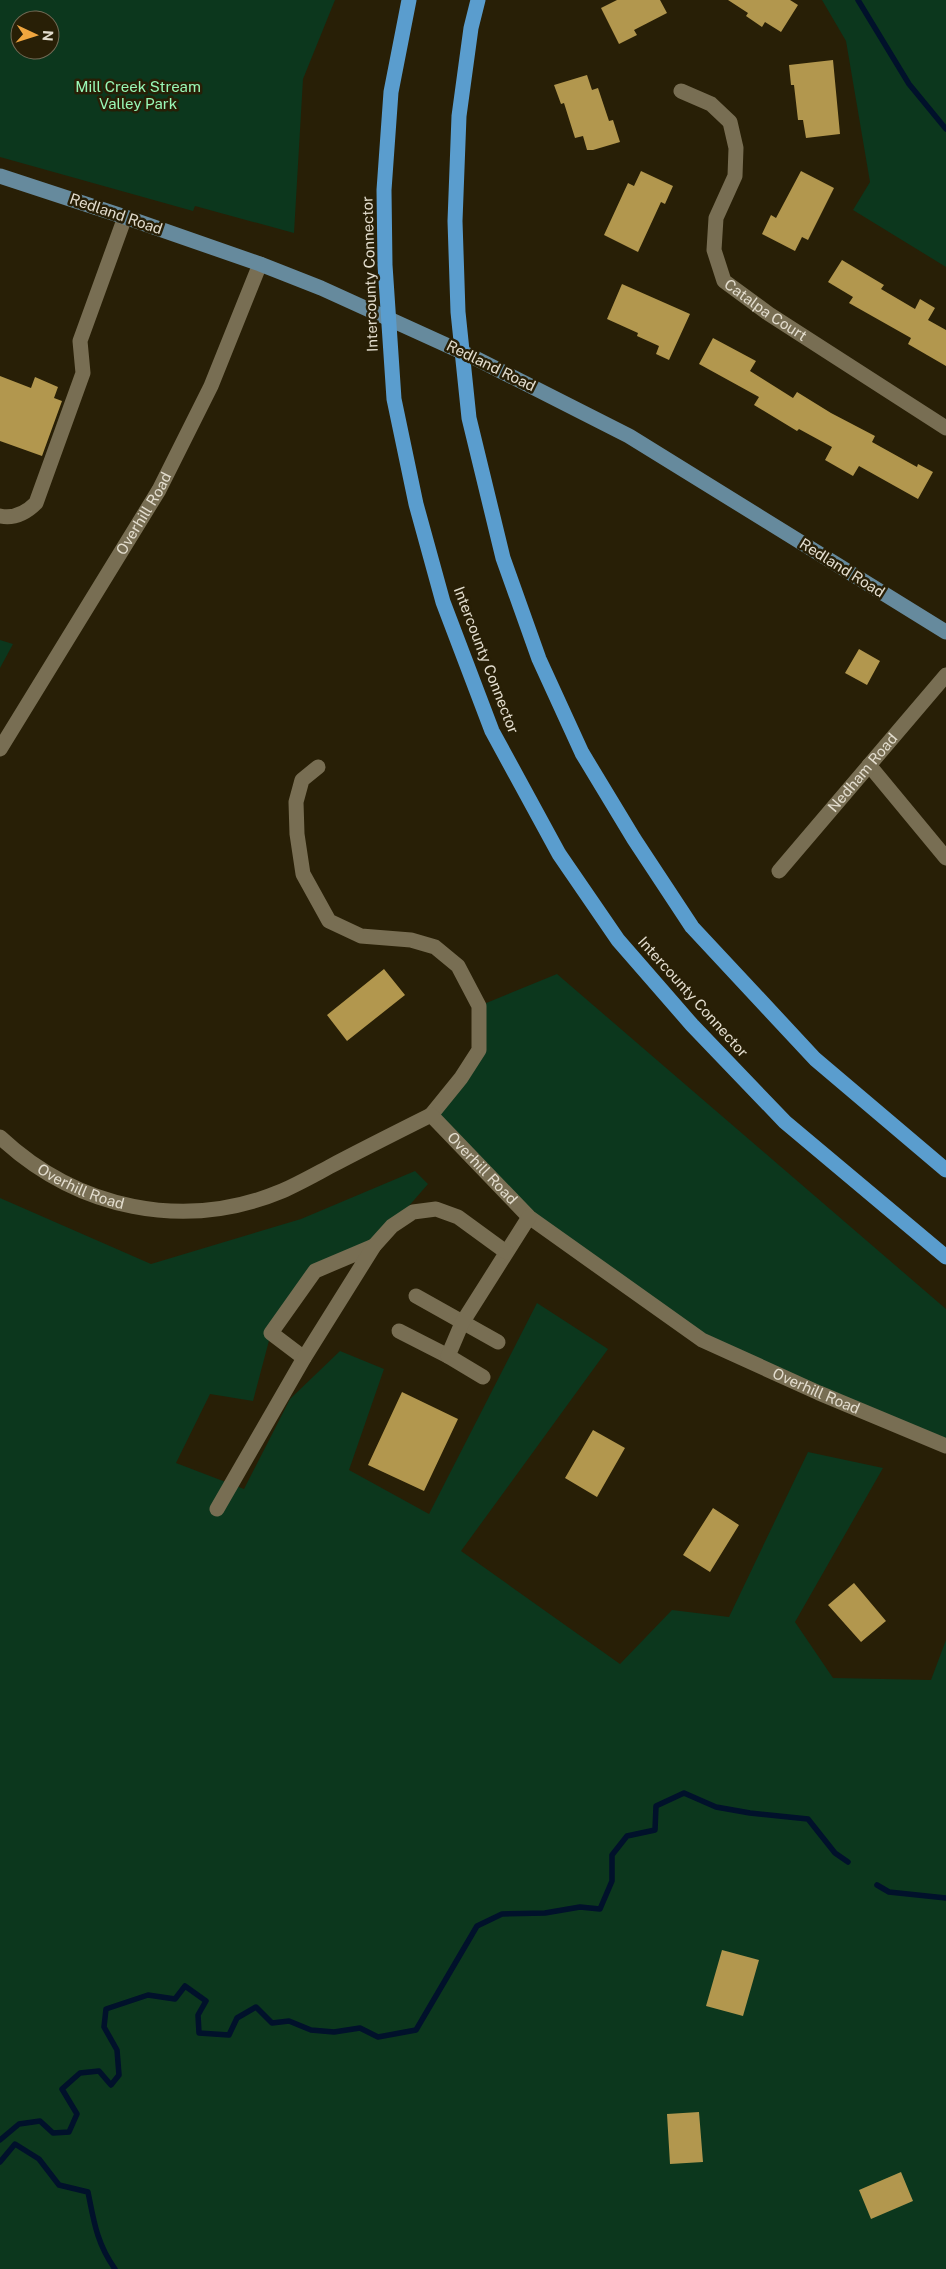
<svg xmlns="http://www.w3.org/2000/svg" width="946" height="2269" font-family="'Public Sans',sans-serif">
	<style>
		.green { fill: #0c371d; fill-rule: evenodd }
		.lines { fill: none; stroke-linecap: round; stroke-linejoin: round }
		.stream { stroke: #01112b; stroke-width: 5.5 }
		.building { fill: #b2974e }
		.minor { stroke: #786e53; stroke-width: 15 }
		.major { stroke: #668a9d; stroke-width: 15 }
		.highway { stroke: #5a9dce; stroke-width: 15 }
		.labels { text-anchor: middle; stroke-width: 5; stroke-linejoin: round; paint-order: stroke }
		.park-label { font-size: 15px; fill: #99f8b7; stroke: #281f06 }
		.street-label { font-size: 15px; fill: #e3ddce; stroke: #281f06 }
	</style>
	<rect width="100%" height="100%" fill="#281f06"/>
	<!-- green -->
	<path class="green" d="M0 0H335L303 79 294 233 195 206 193 211 0 157ZM20 20H50V50H20Z
		M822 0H946V267L853 210 870 182 846 41Z
		M0 640 13 644 0 668Z
		M557 974 946 1309V1446L702 1340 529 1217 431 1115 479 1050V1006Z
		M415 1171 428 1184 374 1246 315 1271 271 1333 253 1401 210 1394 176 1463 244 1489 290 1399 340 1351 384 1369 349 1470 429 1514 537 1303 608 1349 461 1551 620 1664 672 1610 729 1617 808 1452 883 1468 795 1622 833 1678 931 1680 946 1640V2269H0V1198L151 1264 301 1219Z"/>
	<g class="lines">
		<!-- stream -->
		<path class="stream" d="M858 0 909 84 946 129
			M877 1885 889 1892 946 1898
			M0 2140 19 2124 40 2121 53 2133 69 2132 77 2114 62 2089 80 2073 99 2071 111 2085 119 2075 117 2050 104 2027 106 2009 148 1995 175 1999 185 1986 206 2001 198 2015 199 2033 229 2035 237 2018 256 2007 272 2023 289 2021 311 2030 334 2032 360 2028 378 2037 416 2030 477 1926 502 1914 545 1913 580 1907 600 1909 612 1881V1855L627 1836 655 1830 656 1806 684 1793 716 1807 750 1813 808 1819 835 1853 848 1862
			M0 2162 15 2144 39 2159 59 2185 88 2192C94 2222 97 2244 115 2269"/>
	</g>
	<!-- building -->
	<path class="building" d="M617 0H660L667 13 634 30 637 35 619 44 601 8Z
		M728 0H790L798 5 781 32 765 22 762 27 746 16 748 13Z
		M833 60 840 134 806 138 803 120H798L794 85H791L789 65Z
		M587 75 592 90 598 88 609 121 613 120 620 142 593 150H587L583 136 575 138 564 103 561 104 554 85Z
		M641 171 673 186 665 204 661 202 638 252 604 235 628 183 634 186Z
		M801 171 834 188 808 240 802 237 795 251 762 234 771 215 776 218Z
		M842 260 884 285 881 289 915 309 920 299 935 308 928 320 946 330V366L908 344 911 338 849 303 853 297 828 282Z
		M622 284 690 314 669 360 656 354 659 346 637 336 638 333 607 319Z
		M713 338 756 361 750 371 793 398 797 392 831 413 875 436 872 442 917 467 918 464 933 472 918 499 859 466 853 476 825 460 832 447 799 429 797 431 754 405 759 397 699 364Z
		M0 376 31 388 35 377 58 387 54 398 62 401 42 456 0 441Z
		M859 649 880 661 867 685 845 673Z
		M384 969 405 995 347 1041 327 1015Z
		M402 1392 458 1419 424 1491 368 1465Z
		M593 1430 625 1448 597 1497 565 1478Z
		M713 1508 739 1525 710 1572 683 1555Z
		M854 1583 886 1621 861 1642 828 1605Z
		M722 1950 759 1960 743 2016 706 2006Z
		M699 2112 703 2162 670 2164 667 2114Z
		M901 2172 913 2201 871 2219 859 2190Z"/>
	<g class="lines">
		<!-- minor -->
		<g class="minor">
			<path id="s1" d="M681 91 711 104 730 122 736 148 735 176 716 218 714 250 724 281 769 314 946 428"/>
			<path d="M0 516C15 519 26 513 36 503L83 373 80 341 125 217"/>
			<path id="s2" d="M0 749 159 490 211 386 260 264"/>
			<path d="M869 765 946 858"/>
			<path d="M318 767 302 780 296 802 297 834 303 874 329 921 361 936 411 940 435 947 458 966 479 1006V1050L461 1078 431 1115"/>
			<path id="s3" d="M779 871 946 675"/>
			<path id="s4" d="M0 1137C77 1209 184 1232 282 1191 298 1184 314 1175 329 1167 363 1149 397 1132 431 1115L529 1217 702 1340 819 1393 946 1446"/>
			<path d="M416 1296 498 1342"/>
			<path d="M399 1331 448 1356"/>
			<path d="M304 1358 271 1333 315 1271 374 1246"/>
			<path d="M483 1377 448 1356 462 1323 529 1217"/>
			<path d="M217 1509 304 1358 374 1246 392 1226 413 1212 436 1209 458 1217 506 1252"/>
		</g>
		<!-- major -->
		<path class="major" d="M0 176 125 217 260 264 321 288 475 358 629 436 946 632"/>
		<!-- highway -->
		<path class="highway" d="M409 0 391 92 384 190 385 265 394 399 416 504 443 602 492 731 559 854 618 940 692 1025 785 1122 946 1257
			M478 0 471 28 459 116 455 221 458 312 469 418 503 558 539 659 582 753 634 839 692 927 815 1059 946 1170"/>
	</g>
	<g class="labels">
		<!-- park labels -->
		<g class="park-label">
			<text x="138" y="92">Mill Creek Stream<tspan x="138" dy="17">Valley Park</tspan></text>
		</g>
		<!-- street labels -->
		<g class="street-label">
			<text transform="translate(116 214) rotate(19)" y="5">Redland Road</text>
			<text transform="translate(370 274) rotate(-92)" y="5">Intercounty Connector</text>
			<text dy="5" stroke="none"><textPath href="#s1" startOffset="275">Catalpa Court</textPath></text>
			<text transform="translate(491 366) rotate(26)" y="5">Redland Road</text>
			<text dy="5" stroke="none"><textPath href="#s2" startOffset="276">Overhill Road</textPath></text>
			<text transform="translate(842 568) rotate(32)" y="5">Redland Road</text>
			<text transform="translate(486 660) rotate(69)" y="5">Intercounty Connector</text>
			<text dy="5" stroke="none"><textPath href="#s3" startOffset="129">Nedham Road</textPath></text>
			<text transform="translate(693 997) rotate(48)" y="5">Intercounty Connector</text>
			<text dy="5" stroke="none"><textPath href="#s4" startOffset="545">Overhill Road</textPath></text>
			<text dy="5" stroke="none"><textPath href="#s4" startOffset="96">Overhill Road</textPath></text>
			<text dy="5" stroke="none"><textPath href="#s4" startOffset="950">Overhill Road</textPath></text>
		</g>
	</g>
	<!-- north arrow -->
	<g transform="translate(35 35) rotate(94)"><circle r="24" fill="#281f06" stroke="#736b56"/>
	<path d="M0-4L9 19L0 12L-9 19Z" fill="#f0a63f"/>
	<text y="-8" font-size="14" font-weight="bold" text-anchor="middle" fill="#e3ddce">N</text>
	</g>
</svg>
